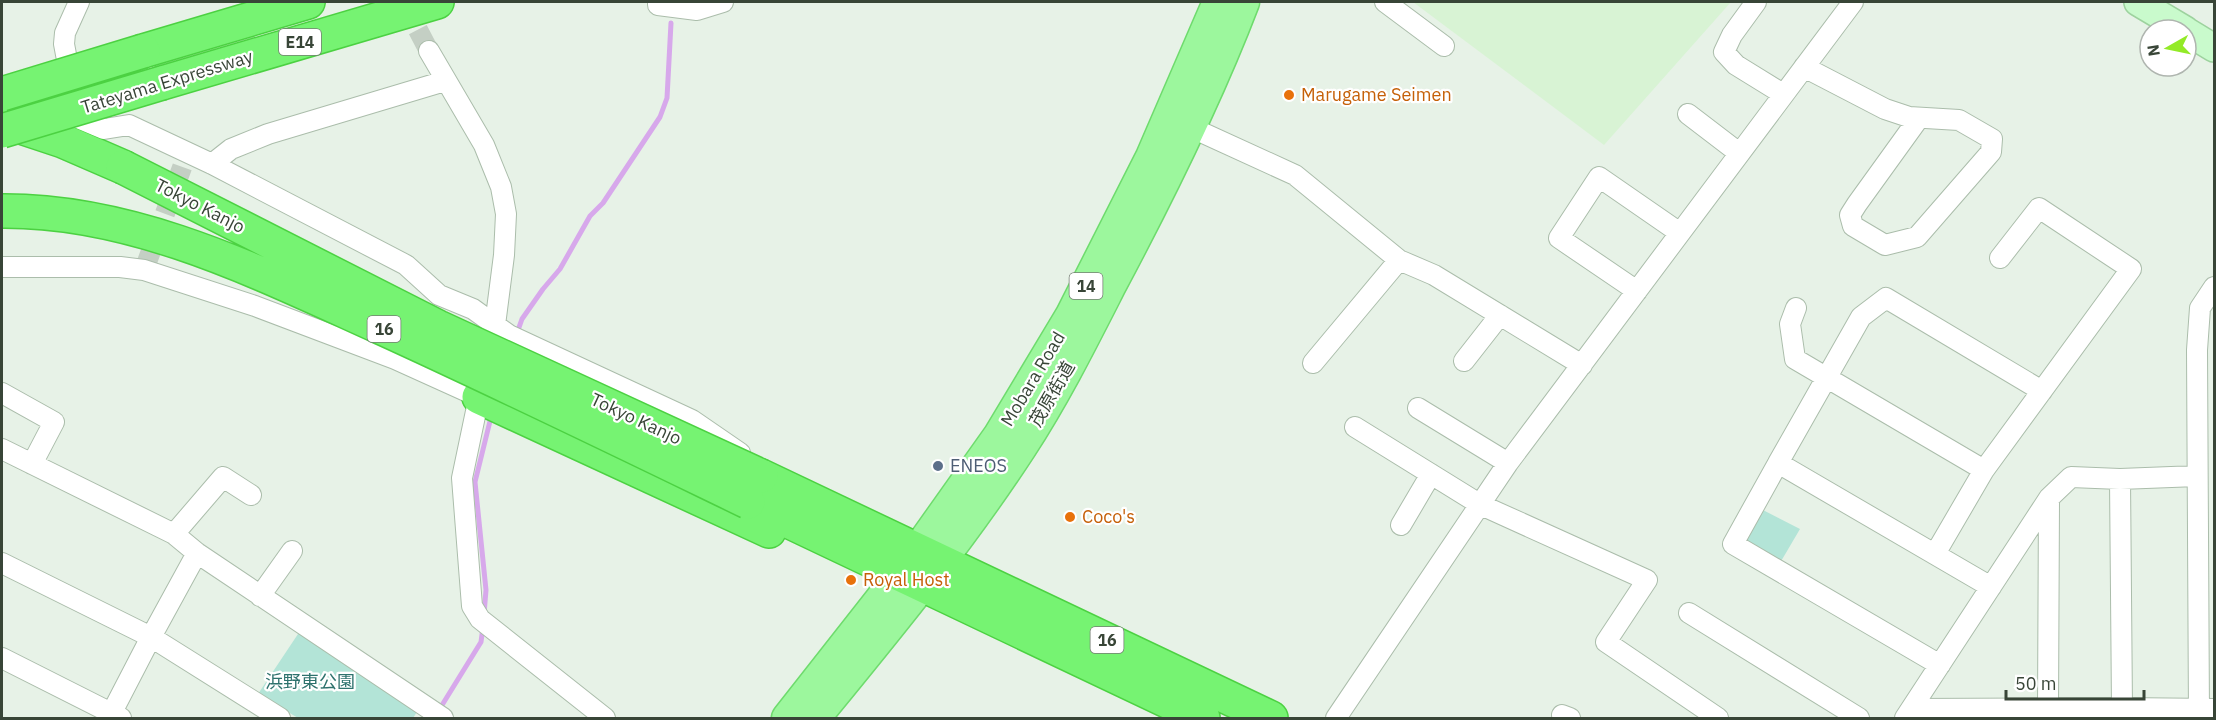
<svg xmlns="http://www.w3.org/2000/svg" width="2216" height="720" font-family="'IBM Plex Sans','Noto Sans JP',sans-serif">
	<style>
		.commercial { fill: #d8f3d4 }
		.green { fill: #b3e4d7 }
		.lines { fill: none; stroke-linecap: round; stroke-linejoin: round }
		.stream { stroke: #d7a8eb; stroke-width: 5 }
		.street-tunnel { stroke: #c4cfc4; stroke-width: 20; stroke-dasharray: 20 10; stroke-linecap: butt }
		.street-casing { stroke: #abbdab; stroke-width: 22 }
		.secondary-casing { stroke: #9dd29e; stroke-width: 30 }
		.primary-casing { stroke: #6edb6d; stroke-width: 33 }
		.highway-casing { stroke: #4cd142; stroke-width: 36 }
		.street { stroke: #fff; stroke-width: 20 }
		.secondary { stroke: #c9facc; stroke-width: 27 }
		.primary { stroke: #9cf79d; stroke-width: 30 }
		.highway { stroke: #76f372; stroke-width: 33 }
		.highway-bridge-casing { stroke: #4cd142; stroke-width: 36; stroke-linecap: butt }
		.highway-bridge { stroke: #76f372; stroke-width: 33 }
		.food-dot { fill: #e8710a; stroke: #fff; stroke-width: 2 }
		.service-dot { fill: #5c6f8a; stroke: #fff; stroke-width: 2 }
		.labels { text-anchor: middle; stroke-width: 4.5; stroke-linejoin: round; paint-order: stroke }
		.shield { fill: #fff; stroke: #747d73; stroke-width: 1.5 }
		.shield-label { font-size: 16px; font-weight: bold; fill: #384537 }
		.street-label { font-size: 18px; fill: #384537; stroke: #fff }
		.food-label { font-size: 18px; fill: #c56008; stroke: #fff; text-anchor: start }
		.service-label { font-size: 18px; fill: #4e5e75; stroke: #fff; text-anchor: start }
		.park-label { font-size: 18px; fill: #2e726d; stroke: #fff }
	</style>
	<rect width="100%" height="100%" fill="#e7f2e7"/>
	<!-- commercial -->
	<path class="commercial" d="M1413 2H1731L1604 145Z"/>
	<!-- green -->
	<path class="green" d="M1759 508 1800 529 1780 563 1749 546 1745 532Z
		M300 631 417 712 413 718H298L258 694Z"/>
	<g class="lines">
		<!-- stream -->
		<path class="stream" d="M517 333 522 319 543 289 560 269 590 216 603 203 660 117 667 98 671 23
			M484 614 486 590 475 482 492 413
			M439 710 481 642 483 627"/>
		<!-- street-tunnel -->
		<path class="street-tunnel" d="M404 3 429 51
			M144 270 187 154"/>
		<defs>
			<path id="street" d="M79 2 65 33 64 44 78 118 104 129 129 125 212 164 406 265 439 295 473 309 509 335 692 420 740 453
				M658 2V5L697 10 723 2
				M1385 2 1444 46
				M1756 2 1732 35 1724 52 1736 65 1783 94
				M429 51 484 145 501 187 506 214 504 255 495 325
				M1804 67 1885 109 1909 117 1959 120 1992 139 1991 152 1917 237 1885 245 1853 226 1850 215 1857 204 1919 118
				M1688 114 1739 153
				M1190 127 1295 175 1399 260
				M212 164 231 149 268 134 445 81
				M2 267H120L144 270 255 306 395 359 479 397 462 478 472 606 480 619 605 718
				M1637 291 1559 238 1599 177 1680 233
				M1796 308 1790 324 1795 359 1984 470
				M1464 361 1500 315
				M1313 363 1399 260 1434 275 1582 365
				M2 393 54 422 32 464
				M1418 408 1508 463
				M1355 427 1481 505 1647 580 1606 642 1718 718
				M2 449 174 534 197 553 443 718
				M1778 463 1861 317 1886 298 2042 391
				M2120 479 2122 708
				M1401 525 1431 474
				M174 534 223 477 251 495
				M1935 554 1984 470 2131 269 2039 208 2000 258
				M2 563 151 637 280 718
				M260 596 292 551
				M1689 613 1859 718
				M2 658 121 718
				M1940 665 1733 544 1778 463 1991 587
				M1911 709 2122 708 2214 709
				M2048 709 2049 499
				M1562 715 1570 718
				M109 718 151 637 197 553
				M1336 718 1508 463 1853 2
				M1905 718 2049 498 2071 477 2120 479 2197 476
				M2199 718 2197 350 2200 308 2214 287"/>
			<path id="secondary" d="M2138 2 2185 30
				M2186 31 2214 48"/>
			<path id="primary" d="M787 718 901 573 999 435 1071 315 1151 157 1218 2
				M815 718C887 630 959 543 1021 448 1055 396 1083 340 1111 285 1160 193 1207 99 1244 2"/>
			<path id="highway" d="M143 51 308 2
				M162 83 437 2
				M3 121 63 141 123 167
				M479 397 769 531
				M761 476 1271 718
				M748 502 1203 718"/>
		</defs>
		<!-- street casing -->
		<use href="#street" class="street-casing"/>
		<!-- secondary casing -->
		<use href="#secondary" class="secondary-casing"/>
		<!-- primary casing -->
		<use href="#primary" class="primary-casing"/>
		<!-- highway casing -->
		<use href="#highway" class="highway-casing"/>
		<!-- street -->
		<use href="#street" class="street"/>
		<!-- secondary -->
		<use href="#secondary" class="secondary"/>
		<!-- primary -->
		<use href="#primary" class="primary"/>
		<!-- highway -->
		<use href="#highway" class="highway"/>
		<defs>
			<path id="highway-bridge" d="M2 94 143 51
				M2 131 162 83
				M123 167 438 327 761 476
				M2 211C136 210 260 273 380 327 503 383 626 443 748 502"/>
		</defs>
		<!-- highway-bridge casing -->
		<use href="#highway-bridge" class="highway-bridge-casing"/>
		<!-- highway-bridge -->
		<use href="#highway-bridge" class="highway-bridge"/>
	</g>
	<!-- markers -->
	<g class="food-dot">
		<circle cx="1289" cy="95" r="6"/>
		<circle cx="1070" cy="517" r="6"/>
		<circle cx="851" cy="580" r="6"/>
	</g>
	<circle class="service-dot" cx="938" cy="466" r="6"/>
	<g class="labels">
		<!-- shield labels -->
		<g class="shield">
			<rect x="279" y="29" width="42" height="26" rx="4.5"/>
			<rect x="1069.5" y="273" width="33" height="26" rx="4.5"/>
			<rect x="367.5" y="316" width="33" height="26" rx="4.5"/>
			<rect x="1090.5" y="627" width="33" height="26" rx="4.5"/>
		</g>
		<g class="shield-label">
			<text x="300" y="48">E14</text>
			<text x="1086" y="292">14</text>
			<text x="384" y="335">16</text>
			<text x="1107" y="646">16</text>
		</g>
		<!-- street labels -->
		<g class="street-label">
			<text transform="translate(167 82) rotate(-17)" y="6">Tateyama Expressway</text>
			<text transform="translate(200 206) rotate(27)" y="6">Tokyo Kanjo</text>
			<text transform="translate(1033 379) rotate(-59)" y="6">Mobara Road</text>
			<text transform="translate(1052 394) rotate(-60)" y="6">茂原街道</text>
			<text transform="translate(636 419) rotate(25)" y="6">Tokyo Kanjo</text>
		</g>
		<!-- food labels -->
		<g class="food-label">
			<text x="1301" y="101">Marugame Seimen</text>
			<text x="1082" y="523">Coco's</text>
			<text x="863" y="586">Royal Host</text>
		</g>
		<!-- service labels -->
		<g class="service-label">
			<text x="950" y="472">ENEOS</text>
		</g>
		<!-- park labels -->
		<g class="park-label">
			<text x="310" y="688">浜野東公園</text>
		</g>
	</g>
	<!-- border -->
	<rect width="2216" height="720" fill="none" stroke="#384537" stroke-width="6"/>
	<!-- north arrow -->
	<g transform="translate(2168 48) rotate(261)"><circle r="28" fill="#ffffff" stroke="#afb5af" stroke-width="1.5"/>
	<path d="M0-4.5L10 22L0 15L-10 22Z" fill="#93ea27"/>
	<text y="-9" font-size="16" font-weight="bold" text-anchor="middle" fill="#384537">N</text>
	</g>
	<!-- scale -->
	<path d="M2006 690v9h138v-9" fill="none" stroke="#384537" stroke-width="3"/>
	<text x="2015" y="690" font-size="18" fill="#384537" stroke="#ffffff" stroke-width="4.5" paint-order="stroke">50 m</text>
</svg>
